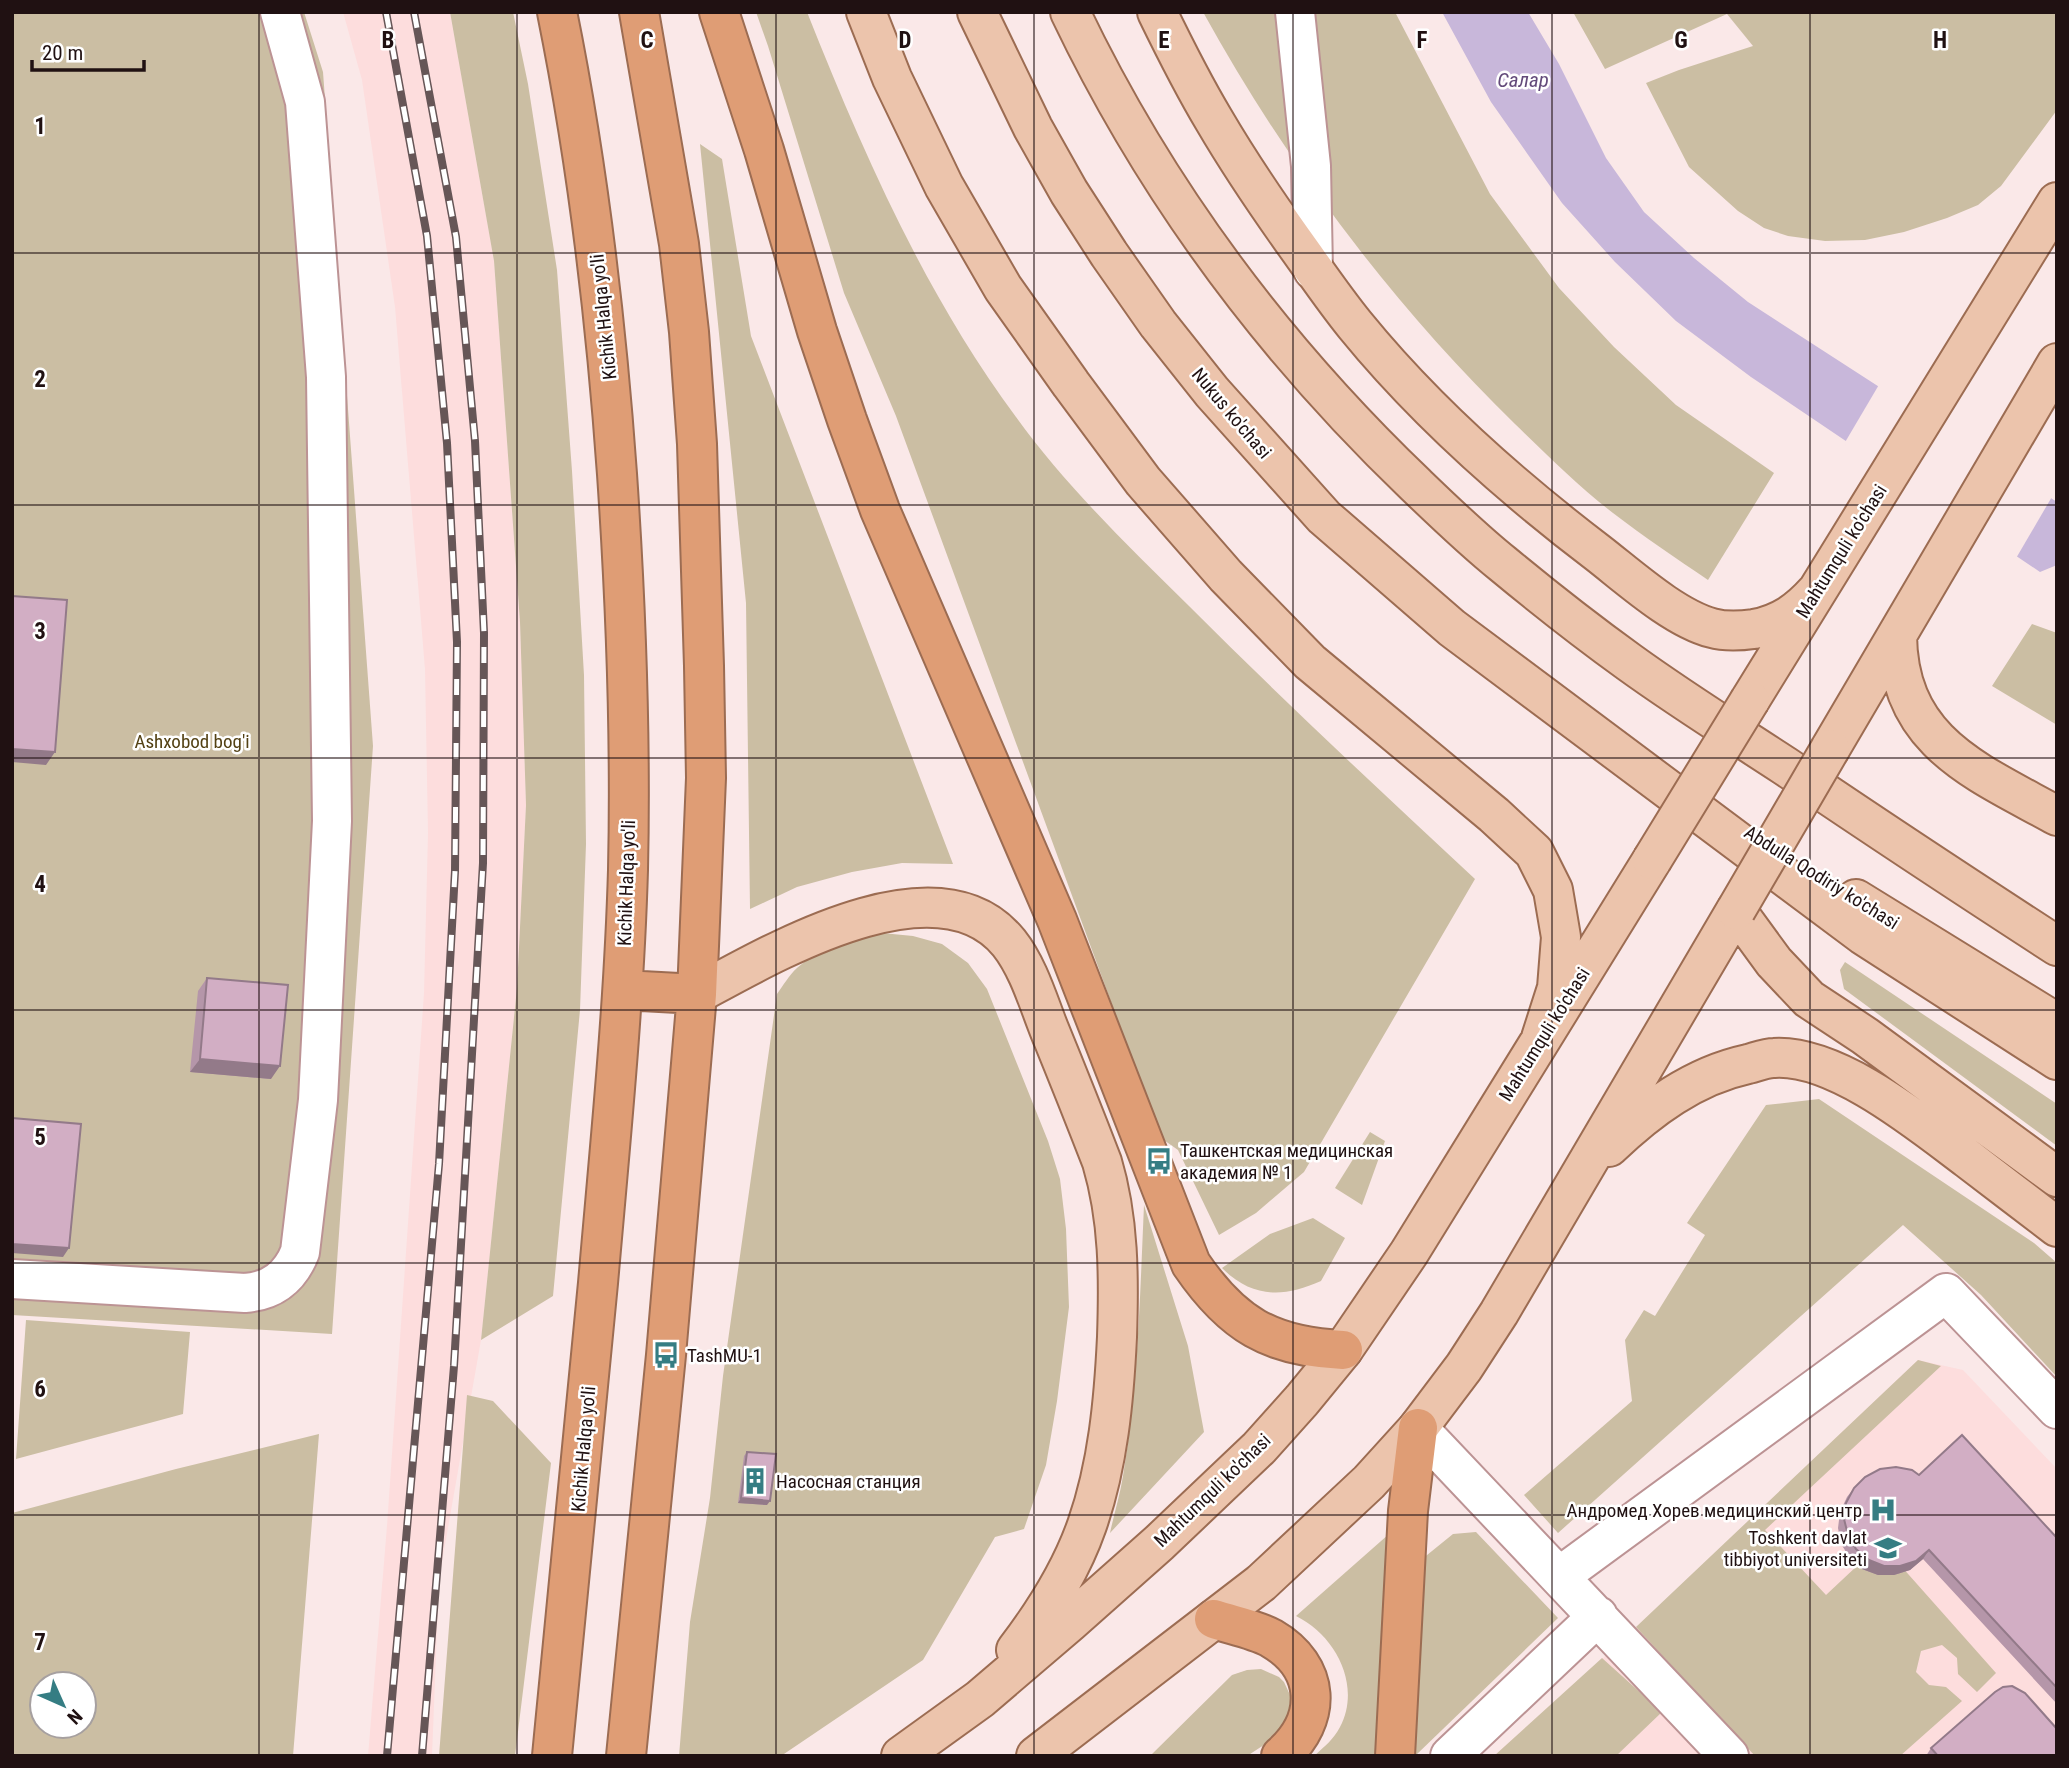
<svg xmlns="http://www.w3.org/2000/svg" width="2069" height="1768" font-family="'Roboto Condensed',sans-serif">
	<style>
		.built { fill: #fddddd }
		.green { fill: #cbbea3; fill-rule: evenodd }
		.water { fill: #c8b7da }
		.pier { fill: #fae8e8 }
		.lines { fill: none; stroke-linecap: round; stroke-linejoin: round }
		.minor-casing { stroke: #bc9394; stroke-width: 42 }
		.major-casing { stroke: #9c6c52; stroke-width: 42 }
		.highway-casing { stroke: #9c6c52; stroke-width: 42 }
		.minor { stroke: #fff; stroke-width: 38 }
		.major { stroke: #ecc4ac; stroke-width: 38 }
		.highway { stroke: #df9d75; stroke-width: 38 }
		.rail-casing { stroke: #665657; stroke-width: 8 }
		.rail { stroke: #fff; stroke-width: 5; stroke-dasharray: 16; stroke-linecap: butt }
		.major-bridge-casing { stroke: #9c6c52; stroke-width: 42; stroke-linecap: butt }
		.major-bridge { stroke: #ecc4ac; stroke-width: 38 }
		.wall { fill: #b596a9 }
		.shaded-wall { fill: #937a89 }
		.building { fill: #d2aec4; stroke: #937a89; stroke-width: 2 }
		.grid { fill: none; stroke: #201112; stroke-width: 2; stroke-opacity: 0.55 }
		.labels { text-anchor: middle; stroke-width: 5; stroke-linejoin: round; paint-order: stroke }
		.street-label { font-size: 19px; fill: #201112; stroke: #fff }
		.park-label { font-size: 19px; fill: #534114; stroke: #fff }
		.poi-label { font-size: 19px; fill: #201112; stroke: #fff; text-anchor: start }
		.water-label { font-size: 21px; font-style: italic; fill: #634a7a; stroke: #fff }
		.grid-label { font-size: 23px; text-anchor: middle; font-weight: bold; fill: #201112; stroke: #fff; stroke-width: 5; stroke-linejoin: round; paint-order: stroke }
	</style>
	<rect width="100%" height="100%" fill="#fae8e8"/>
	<!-- built -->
	<path class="built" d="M343 12H450L494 261 520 622 526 805 517 988 481 1340 439 1579 432 1756H368L387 1526 424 993 428 833 425 669 395 307 362 80Z
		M1918 1360 1963 1370 2057 1469V1756H1494L1622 1641Z"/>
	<!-- green -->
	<path class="green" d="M12 12H304L323 72 373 746 332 1334 12 1315Z
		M450 12H513L528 84 557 270 572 471 584 675 586 844 580 1010 553 1296 481 1340 517 988 526 805 520 622 494 261Z
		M756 12H807C863 153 925 294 1016 417 1066 486 1128 546 1189 606 1282 699 1378 789 1475 879L1304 1172 1256 1213 1219 1235 1178 1150 1161 1138 896 416 844 293 768 46Z
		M1203 12H1395L1490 194 1559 288 1614 347 1676 405 1774 473 1708 580C1676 558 1644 537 1613 513 1578 486 1547 455 1515 424 1391 303 1287 164 1203 12Z
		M1573 12H2057V110L2001 186 1978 205 1947 218 1904 232 1865 240 1825 241 1788 236 1764 228 1738 211 1689 167 1646 83 1679 70 1753 46 1727 14 1605 69Z
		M700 144 722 159 751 336 953 864 902 863 852 872 797 887 750 909 746 603Z
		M2032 624 2057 633V725L1992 686Z
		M882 933 913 936 942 944 968 963 987 989 1048 1141 1060 1179 1066 1229 1069 1307 1057 1401 1046 1465 1024 1529 995 1537 923 1660 781 1756H679L690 1622 710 1498 723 1376 777 994C783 986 789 975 797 968 821 947 852 940 882 933Z
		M1845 962 2057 1104V1146L1844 989 1840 970Z
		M1819 1099 2034 1243 2057 1263V1377L1981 1295 1903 1225 1558 1533 1524 1495 1632 1401 1625 1340 1644 1310 1655 1316 1705 1235 1687 1223 1766 1105Z
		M1370 1132 1385 1141 1362 1205 1335 1188Z
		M1144 1205 1188 1346 1204 1432 1110 1533C1114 1514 1120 1495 1123 1476 1138 1386 1140 1295 1144 1205Z
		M1313 1218 1345 1238 1321 1281C1283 1298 1252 1298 1222 1268L1270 1234Z
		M26 1320 190 1332 183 1414 16 1459Z
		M1918 1360 1941 1366 1765 1530 1826 1595 1858 1565 1901 1566 1996 1673 1977 1692 1958 1674 1957 1658 1942 1645 1921 1651 1916 1672 1929 1685 1946 1687 1962 1701 1900 1756H1755L1636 1627Z
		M467 1395 493 1401 551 1463 515 1756H439Z
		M319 1434 293 1756H12V1513L176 1469ZM42 1684H84V1726H42Z
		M1476 1532 1558 1618 1415 1756H1411V1568L1453 1534Z
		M1389 1534 1376 1756H1314C1324 1747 1334 1739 1340 1727 1362 1685 1335 1635 1296 1616Z
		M1602 1658 1662 1712 1616 1756H1494Z
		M1261 1669 1279 1677 1284 1682 1290 1695 1292 1708 1281 1734 1247 1756H1150L1232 1675 1247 1670Z"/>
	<!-- water -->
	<path class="water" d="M1442 12H1528L1559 64 1606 158 1644 212 1694 258 1748 302 2057 502V565L2040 572 1751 377 1676 321 1615 262 1562 203 1491 102Z"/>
	<!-- pier -->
	<path class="pier" d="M1880 383 2053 495 2015 560 1844 444Z"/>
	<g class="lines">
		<defs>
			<path id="minor" d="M1295 12 1311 166 1313 270
				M12 1279 245 1293C272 1291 290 1277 300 1252L318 1100 332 821 326 377 305 102 280 12
				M1418 1428 1729 1756
				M1560 1576 1946 1293 2057 1409
				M1450 1756 1598 1616"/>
			<path id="major" d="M866 12 892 78 944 186 1003 288 1071 384 1143 481 1226 576 1310 662 1494 815 1534 852 1553 890 1561 937 1557 988 1541 1038
				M977 12 1033 128 1069 192 1109 254 1158 324 1212 392 1324 517 1452 628 1863 935 2057 1060
				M1070 12C1155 190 1274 349 1416 485 1444 512 1473 540 1503 564 1544 598 1586 631 1629 662 1680 699 1733 732 1785 766 1875 827 1966 887 2057 946
				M1157 12C1175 49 1193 85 1214 120 1238 161 1265 201 1292 239 1313 268 1333 298 1355 325 1425 411 1510 486 1598 553 1629 577 1674 618 1712 628 1726 632 1740 631 1754 629 1781 624 1799 611 1816 592
				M1897 635C1898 742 1976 771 2057 816
				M1750 700 2057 202
				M1830 749 2057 363
				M1856 899 2057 1023
				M697 994C771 954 938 855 1009 943 1028 967 1038 1001 1049 1029 1067 1073 1085 1118 1102 1162 1119 1219 1119 1278 1117 1337 1114 1400 1108 1465 1087 1525 1071 1571 1045 1612 1016 1650
				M1609 1147C1649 1109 1693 1076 1748 1064 1756 1062 1765 1058 1774 1058 1836 1054 1920 1123 1968 1159 1998 1182 2027 1204 2057 1227
				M901 1756 980 1699 1070 1622 1159 1543 1259 1448 1302 1400 1343 1350 1409 1253 1652 860
				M1036 1756 1261 1583 1369 1482 1418 1428 1464 1367 1499 1313 1736 910 1774 962 1809 999 1865 1036 2057 1177"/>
			<path id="highway" d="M719 12 764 150 817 331 847 420 880 510 1057 920 1191 1264C1232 1324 1270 1347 1343 1350
				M623 990 697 994
				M1214 1619C1232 1625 1254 1629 1271 1638 1321 1667 1323 1719 1281 1756
				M552 1756C568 1598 583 1440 598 1283 610 1145 624 1008 628 870 631 738 626 606 617 474 606 319 588 165 557 12
				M626 1756 666 1355 697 994 706 778 704 666 697 444 689 332 679 244 639 12
				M1395 1756 1408 1511 1418 1428"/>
		</defs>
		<!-- minor casing -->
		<use href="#minor" class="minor-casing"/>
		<!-- major casing -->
		<use href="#major" class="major-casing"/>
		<!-- highway casing -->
		<use href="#highway" class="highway-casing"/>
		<!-- minor -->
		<use href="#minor" class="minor"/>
		<!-- major -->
		<use href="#major" class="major"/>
		<!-- highway -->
		<use href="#highway" class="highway"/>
		<defs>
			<path id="rail" d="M386 12 427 236 447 443 457 642 455 871 439 1164 387 1756
				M414 12 456 237 475 441 484 633 483 863 454 1366 422 1756"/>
		</defs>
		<!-- rail casing -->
		<use href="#rail" class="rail-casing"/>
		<!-- rail -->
		<use href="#rail" class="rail"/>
		<defs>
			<path id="major-bridge" d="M1652 860 1750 700
				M1736 910 1830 749"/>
		</defs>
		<!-- major-bridge casing -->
		<use href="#major-bridge" class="major-bridge-casing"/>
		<!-- major-bridge -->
		<use href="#major-bridge" class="major-bridge"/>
	</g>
	<!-- wall -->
	<path class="wall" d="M207 978 271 1079 190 1072 198 991Z
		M747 1452 767 1505 738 1503 744 1456Z
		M1919 1475 2057 1538V1704L1923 1559 1910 1570 1894 1575H1878L1862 1569 1850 1558 1841 1544 1838 1528 1840 1512 1847 1497 1854 1488Z
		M1931 1748 2057 1756H1926Z"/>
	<!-- shaded-wall -->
	<path class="shaded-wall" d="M12 749 55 752 46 765 12 762Z
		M200 1059 280 1066 271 1079 190 1072Z
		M12 1244 69 1248 63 1257 12 1253Z
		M741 1498 770 1501 767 1505 738 1503Z
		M1929 1550 1923 1559 1910 1570 1894 1575H1878L1862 1569 1869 1560Z"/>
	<!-- building -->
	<path class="building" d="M12 596 67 600 55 752 12 749Z
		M207 978 288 985 280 1066 200 1059Z
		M12 1118 81 1124 69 1248 12 1244Z
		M1962 1435 2057 1538V1688L1929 1550 1916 1561 1900 1566H1884L1869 1560 1856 1549 1848 1535 1844 1519 1846 1503 1854 1488 1865 1477 1880 1469 1896 1467 1912 1470 1919 1475Z
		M747 1452 776 1454 770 1501 741 1498Z
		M2012 1686 2025 1693 2057 1729V1756H1938L1931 1748 1995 1692 2003 1687Z"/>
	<!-- grid -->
	<path class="grid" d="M259 12V1756M517 12V1756M776 12V1756M1034 12V1756M1293 12V1756M1552 12V1756M1810 12V1756M12 253H2057M12 505H2057M12 758H2057M12 1010H2057M12 1263H2057M12 1515H2057"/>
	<!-- icons -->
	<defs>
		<symbol id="bus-bare" viewBox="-9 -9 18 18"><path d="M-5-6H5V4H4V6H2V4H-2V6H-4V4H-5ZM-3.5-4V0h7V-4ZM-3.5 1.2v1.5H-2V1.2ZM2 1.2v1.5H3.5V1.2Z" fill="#357d83" stroke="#fff" stroke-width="2.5" paint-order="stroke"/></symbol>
		<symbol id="building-bare" viewBox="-9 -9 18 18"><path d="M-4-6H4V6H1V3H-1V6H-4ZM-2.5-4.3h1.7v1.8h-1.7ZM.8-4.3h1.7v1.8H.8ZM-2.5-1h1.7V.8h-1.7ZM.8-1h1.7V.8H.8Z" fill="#357d83" stroke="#fff" stroke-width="2.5" paint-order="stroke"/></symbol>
		<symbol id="hospital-bare" viewBox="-9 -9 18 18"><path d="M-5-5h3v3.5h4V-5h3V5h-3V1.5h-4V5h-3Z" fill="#357d83" stroke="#fff" stroke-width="2.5" paint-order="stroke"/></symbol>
		<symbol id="university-bare" viewBox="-9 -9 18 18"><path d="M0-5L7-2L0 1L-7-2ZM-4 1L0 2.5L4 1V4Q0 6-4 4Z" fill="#357d83" stroke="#fff" stroke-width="2.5" paint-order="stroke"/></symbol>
	</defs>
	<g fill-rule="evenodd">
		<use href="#bus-bare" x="1140" y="1142" width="38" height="38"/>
		<use href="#bus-bare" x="647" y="1336" width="38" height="38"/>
		<use href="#building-bare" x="736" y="1462" width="38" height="38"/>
		<use href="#hospital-bare" x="1864" y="1491" width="38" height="38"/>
		<use href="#university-bare" x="1869" y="1529" width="38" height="38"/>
	</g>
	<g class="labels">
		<!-- street labels -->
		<g class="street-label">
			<text transform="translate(603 317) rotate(-96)" y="7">Kichik Halqa yo'li</text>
			<text transform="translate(1232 413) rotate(50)" y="7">Nukus ko'chasi</text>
			<text transform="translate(1841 551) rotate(-58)" y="7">Mahtumquli ko'chasi</text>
			<text transform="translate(1822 877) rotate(32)" y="7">Abdulla Qodiriy ko'chasi</text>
			<text transform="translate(626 883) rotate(-88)" y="7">Kichik Halqa yo'li</text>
			<text transform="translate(1544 1034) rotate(-58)" y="7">Mahtumquli ko'chasi</text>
			<text transform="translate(583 1449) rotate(-85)" y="7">Kichik Halqa yo'li</text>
			<text transform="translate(1212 1490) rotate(-44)" y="7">Mahtumquli ko'chasi</text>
		</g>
		<!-- park labels -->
		<g class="park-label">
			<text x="192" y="748">Ashxobod bog'i</text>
		</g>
		<!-- poi labels -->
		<g class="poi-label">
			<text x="1180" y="1157">Ташкентская медицинская<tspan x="1180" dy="22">академия № 1</tspan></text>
			<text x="687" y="1362">TashMU-1</text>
			<text x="776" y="1488">Насосная станция</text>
			<text x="1862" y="1517" text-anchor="end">Андромед Хорев медицинский центр</text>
			<text x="1867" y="1544" text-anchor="end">Toshkent davlat<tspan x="1867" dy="22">tibbiyot universiteti</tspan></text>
		</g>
		<!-- water labels -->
		<g class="water-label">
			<text x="1523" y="87">Салар</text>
		</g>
	</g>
	<g class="grid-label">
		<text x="388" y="48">B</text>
		<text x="647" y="48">C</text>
		<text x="905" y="48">D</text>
		<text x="1164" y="48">E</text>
		<text x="1422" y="48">F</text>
		<text x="1681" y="48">G</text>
		<text x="1940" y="48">H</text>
		<text x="40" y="134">1</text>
		<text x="40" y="387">2</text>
		<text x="40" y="639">3</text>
		<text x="40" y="892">4</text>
		<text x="40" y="1145">5</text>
		<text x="40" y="1397">6</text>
		<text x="40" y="1650">7</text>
	</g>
	<!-- border -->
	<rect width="2069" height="1768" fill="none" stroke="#201112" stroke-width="28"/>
	<!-- north arrow -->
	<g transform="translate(63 1705) rotate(135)"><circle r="33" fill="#ffffff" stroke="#a6a0a0" stroke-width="2"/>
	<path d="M0-5L12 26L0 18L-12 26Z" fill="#357d83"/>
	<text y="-10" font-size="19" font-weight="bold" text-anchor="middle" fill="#201112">N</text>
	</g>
	<!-- scale -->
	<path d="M32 60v10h112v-10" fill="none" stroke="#201112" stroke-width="3.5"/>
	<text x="42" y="60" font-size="21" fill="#201112" stroke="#ffffff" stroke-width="5" paint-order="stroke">20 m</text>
</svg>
